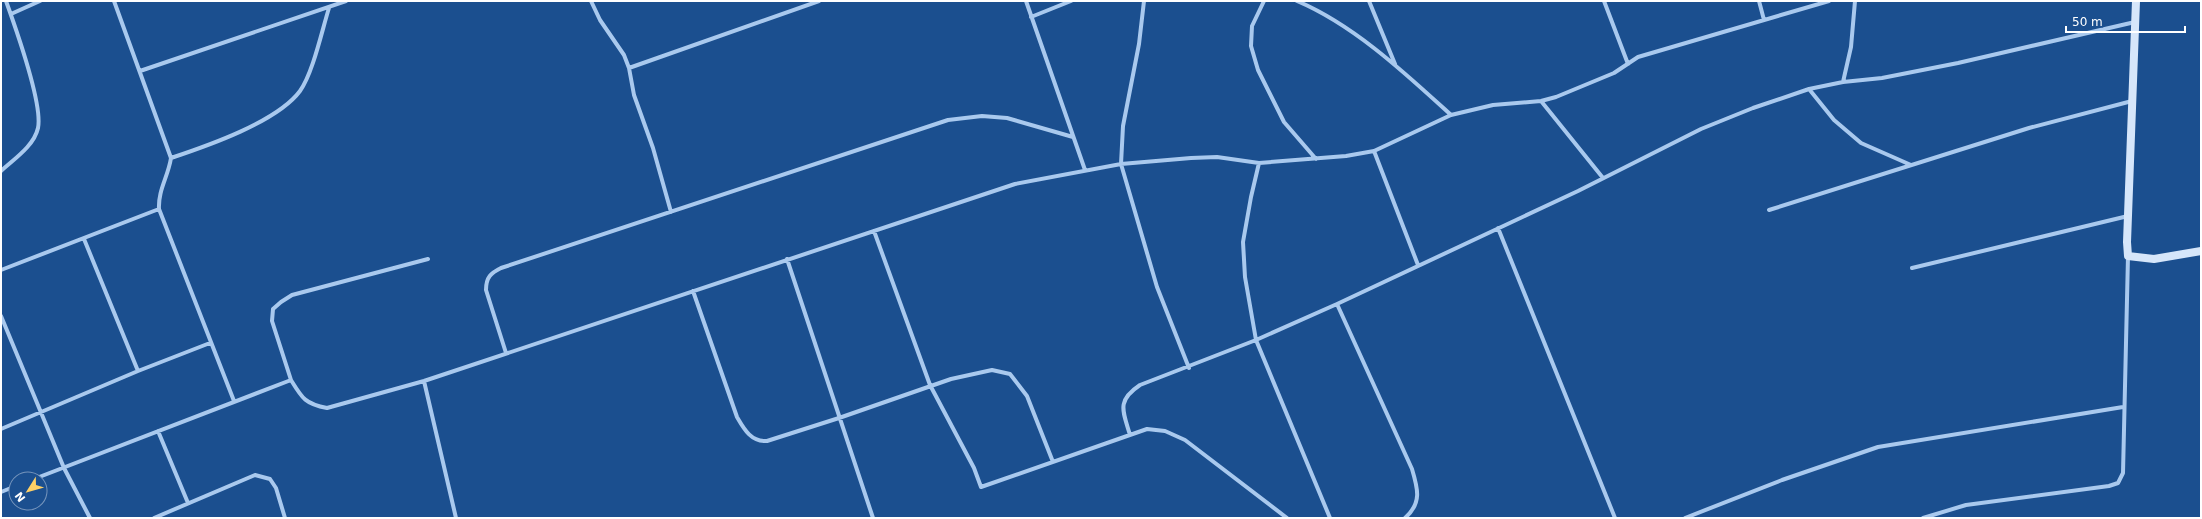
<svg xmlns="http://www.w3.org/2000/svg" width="2202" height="519" font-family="'DejaVu Sans',sans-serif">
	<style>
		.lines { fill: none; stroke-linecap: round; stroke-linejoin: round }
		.street { stroke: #a9c9ee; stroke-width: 4 }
		.secondary { stroke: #d6e6fa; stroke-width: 8 }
	</style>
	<rect width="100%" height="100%" fill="#1b4f8f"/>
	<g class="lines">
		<!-- street -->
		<path class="street" d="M114 1 171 158C168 177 158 190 159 209L234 401
			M591 1 600 20 624 55 629 68 634 95 653 148 671 212
			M1026 1 1085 170
			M1144 1 1139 44 1123 126 1121 164 1157 287 1189 368
			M1264 1 1252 26 1251 46 1258 70 1284 122 1316 159
			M1297 1C1354 25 1406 74 1451 115
			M1369 1 1395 64
			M1604 1 1628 64
			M1759 1 1764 20
			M11 14 40 1
			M1031 17 1071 1
			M629 68 819 1
			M140 71 346 1
			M1843 82 1851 47 1855 1
			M1809 89 1834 120 1861 143 1911 165
			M1541 101 1603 178
			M1374 151 1418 265
			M171 158C207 146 277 122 300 91 313 73 322 30 329 8
			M1259 163 1251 197 1243 242 1245 277 1256 340 1330 518
			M1 171C14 159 34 146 38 128 43 104 15 26 6 1
			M1769 210 2029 128 2132 101
			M1498 228 1615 518
			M874 231 930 385 974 468 981 487 1147 429 1165 431 1185 440 1287 518
			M84 239 138 371
			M787 259 873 518
			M1912 268 2128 216
			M1 270 159 209
			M693 291 737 417C744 429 751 442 767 441L839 418 951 379 992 370 1010 374 1027 396 1053 462
			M1337 304 1412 469C1418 489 1422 503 1405 518
			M1 316 64 468 90 518
			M506 353 486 290C486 277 491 273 501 268L948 120 982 116 1007 118 1073 137
			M291 380 272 321 273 309 281 302 292 295 428 259
			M424 381 456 518
			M1 429 138 371 210 343
			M158 431 188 503
			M1130 435C1123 411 1116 401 1140 385L1256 340 1337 304 1578 191 1701 129 1753 108 1809 89 1843 82 1882 78 1958 63 2135 22
			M34 479 291 380C302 398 305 404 327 408L424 381 1015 184 1121 164 1191 158 1217 157 1259 163 1346 156 1374 151 1451 115 1493 105 1541 101 1556 97 1614 73 1638 57 1829 1
			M1 492 16 486
			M154 518 255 475 270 479 276 488 285 518
			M1685 518 1782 480 1878 447 2123 407
			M1923 518 1966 505 2109 486 2118 483 2123 473 2128 256"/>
		<!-- secondary -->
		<path class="secondary" d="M2136 1 2127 242 2128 256 2154 259 2201 251"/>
	</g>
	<!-- border -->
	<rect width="2202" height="519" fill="none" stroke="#ffffff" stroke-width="4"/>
	<!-- north arrow -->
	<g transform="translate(28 491) rotate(233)"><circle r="19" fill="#1b4f8f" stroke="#7695bc"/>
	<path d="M0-3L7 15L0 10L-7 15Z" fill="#ffd166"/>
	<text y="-6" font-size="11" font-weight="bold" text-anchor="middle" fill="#ffffff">N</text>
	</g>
	<!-- scale -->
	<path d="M2066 26v6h119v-6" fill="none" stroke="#ffffff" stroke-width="2"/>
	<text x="2072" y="26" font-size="12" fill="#ffffff" stroke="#1b4f8f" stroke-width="3" paint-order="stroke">50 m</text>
</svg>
